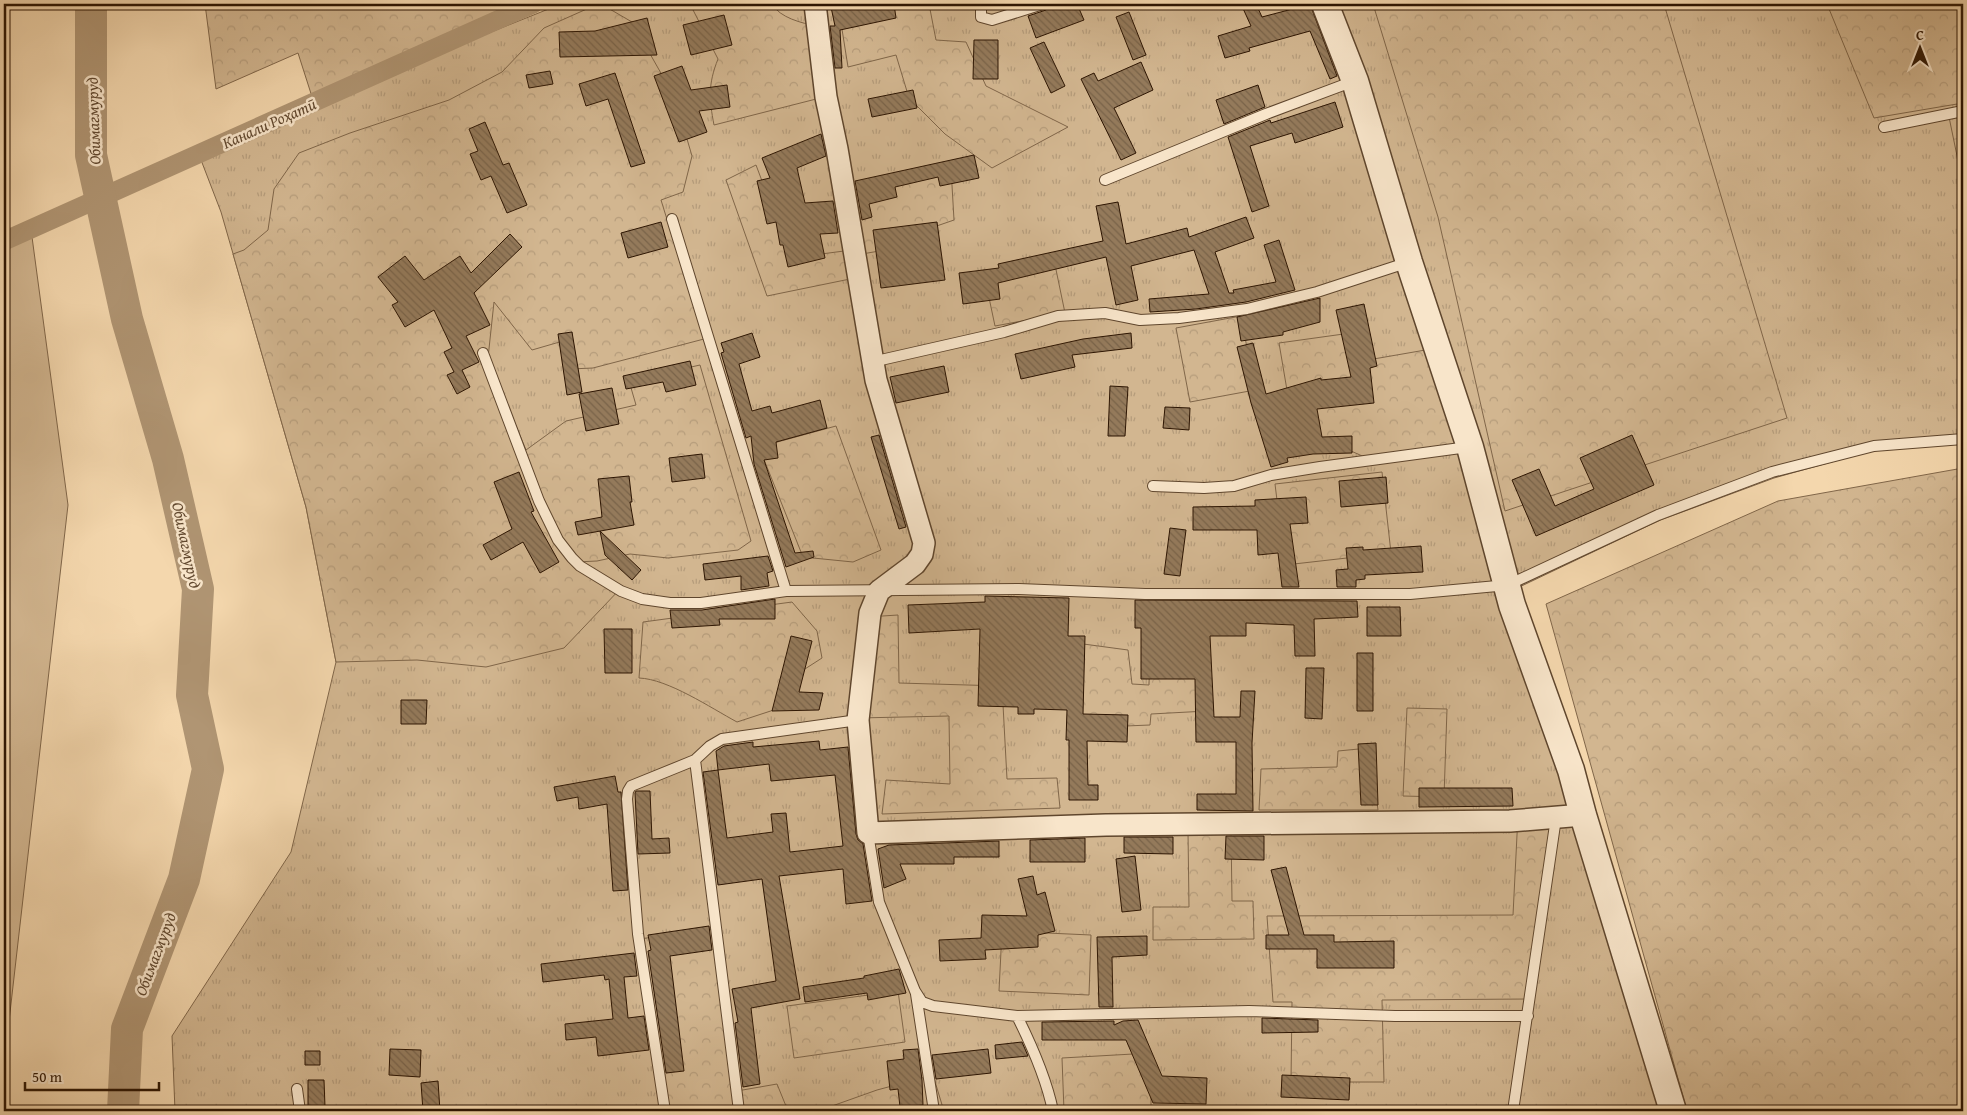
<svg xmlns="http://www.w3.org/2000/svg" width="1967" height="1115" font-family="'Gentium Book Plus',serif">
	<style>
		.grass { fill: url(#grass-tufts); stroke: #806649 }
		.forest { fill: url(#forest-crowns); stroke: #806649 }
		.green { fill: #d2b690; stroke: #806649 }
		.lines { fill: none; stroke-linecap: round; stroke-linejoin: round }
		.canal { stroke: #b09573; stroke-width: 19 }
		.river { stroke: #b09573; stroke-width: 32 }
		.building { fill: url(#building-back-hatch); stroke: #2d1502; fill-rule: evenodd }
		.service-casing { stroke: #5f462d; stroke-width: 12 }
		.minor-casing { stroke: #5f462d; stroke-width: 24 }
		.tertiary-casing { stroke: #5f462d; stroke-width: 29 }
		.service { stroke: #f8e5ca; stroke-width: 10 }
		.minor { stroke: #f8e5ca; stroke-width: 21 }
		.tertiary { stroke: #f8e5ca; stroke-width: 26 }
		.labels { text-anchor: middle; stroke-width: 5; stroke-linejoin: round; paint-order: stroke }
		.water-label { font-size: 16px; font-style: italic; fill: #61482f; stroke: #f8e5ca }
	</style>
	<defs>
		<pattern id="grass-tufts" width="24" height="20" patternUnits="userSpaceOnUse" patternTransform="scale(1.25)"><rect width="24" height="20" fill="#d2b690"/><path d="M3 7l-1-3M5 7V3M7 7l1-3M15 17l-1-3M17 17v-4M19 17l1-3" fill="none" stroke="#b59c7b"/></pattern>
		<pattern id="forest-crowns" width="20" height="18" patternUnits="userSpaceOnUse" patternTransform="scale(1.25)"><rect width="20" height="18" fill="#d2b690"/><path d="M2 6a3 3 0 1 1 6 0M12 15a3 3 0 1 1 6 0" fill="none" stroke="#b59c7b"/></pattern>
		<pattern id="building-back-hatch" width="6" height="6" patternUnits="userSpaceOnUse" patternTransform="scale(1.25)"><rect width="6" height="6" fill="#947a5b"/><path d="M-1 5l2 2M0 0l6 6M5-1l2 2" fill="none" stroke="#796349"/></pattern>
	</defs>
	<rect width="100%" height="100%" fill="#f4d7ad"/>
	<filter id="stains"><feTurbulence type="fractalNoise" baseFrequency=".004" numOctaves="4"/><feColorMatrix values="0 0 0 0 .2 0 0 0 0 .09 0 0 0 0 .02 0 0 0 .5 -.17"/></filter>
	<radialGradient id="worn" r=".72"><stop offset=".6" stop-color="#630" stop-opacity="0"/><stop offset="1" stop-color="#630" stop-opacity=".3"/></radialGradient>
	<!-- grass -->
	<path class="grass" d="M561 4H1963V442L1871 451 1774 478 1658 521 1511 591 1669 1111H175L172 1036 291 852 336 662 306 507 221 212 196 147 314 103Z"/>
	<!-- forest -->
	<path class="forest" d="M205 4H514L314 103 298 53 216 89Z
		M598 4H601L632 22 675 98 692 156 683 192 661 200 704 339 593 368 570 369 563 341 532 350 494 302 488 358 526 450 566 421 636 405 629 381 700 365 751 541 738 550 668 558 630 554 597 561 576 562 621 588 564 648 486 667 417 660 336 662 306 507 233 254 244 250 268 230 274 189 299 153 350 133 449 100 502 72 544 28Z
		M690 4H772C780 18 802 23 816 26L824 97 714 125C709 99 708 84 718 59Z
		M858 4H929L936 40 966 42 986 86 1068 127 992 168 945 134 909 98 896 55 848 67 841 23 859 15Z
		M984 4H1039L1001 16 981 13Z
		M1373 4H1664L1787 418 1505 511 1438 217Z
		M1827 4H1963V103L1874 118Z
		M1963 115V185L1949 117Z
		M756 165 791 258 844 251 850 279 767 296 726 180Z
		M951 168 954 220 928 229 931 242 862 254 853 194Z
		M1054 260 1065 313 995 326 984 274Z
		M1241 316 1255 390 1190 402 1176 328Z
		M1358 332 1362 361 1437 348 1467 446 1369 459 1342 447 1310 436 1289 402 1279 343Z
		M836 426 881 550 853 562 803 557 759 447Z
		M1963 468V1111H1687L1546 604 1778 501Z
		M1382 472 1391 553 1285 565 1275 484Z
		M792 602 817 631 822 658 794 676 786 706 737 722C711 708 668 679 639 678L643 622Z
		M898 615 899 683 1002 686 1007 779 1057 778 1060 808 882 814 886 780 950 784 949 716 858 718 867 617Z
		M1076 643 1128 650 1132 684 1149 685 1150 651 1202 650 1207 711 1151 714 1150 725 1076 728Z
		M1407 708 1447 709 1444 797 1403 796Z
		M1369 748 1378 810H1259L1261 769 1337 767 1338 751Z
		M1518 815 1554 816 1531 999 1382 1000 1384 1082H1291L1292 1002H1273L1267 916 1513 915Z
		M1231 831 1232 901H1253L1254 939 1153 940V907H1189L1188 832Z
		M715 929 737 1091 777 1084 788 1111H667L639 939Z
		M1002 931 1091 935 1089 995 999 991Z
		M898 991 905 1042 794 1058 787 1006Z
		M1151 1053V1111H1064L1062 1058Z
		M933 1075 943 1108 936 1111H818L877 1090Z"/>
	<!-- green -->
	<path class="green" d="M30 222 68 505 4 1065V234Z"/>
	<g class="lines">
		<!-- canal -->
		<path class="canal" d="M4 241 533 4"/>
		<!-- river -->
		<path class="river" d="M91 4V155L127 319 168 459 198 589 192 695 208 769 184 879 127 1029 123 1111"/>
	</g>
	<!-- building -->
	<path class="building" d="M849 4H894L896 18 840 30 842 68H835L830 26H835L831 7Z
		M1050 4H1077L1084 20 1036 38 1028 16 1046 10Z
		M1241 4H1256L1262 17 1300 7 1299 4H1310L1337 76 1330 79 1310 31 1249 48 1250 51 1225 58 1218 36 1251 26Z
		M1129 12 1146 55 1133 60 1116 17Z
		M724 15 732 45 691 55 683 25Z
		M647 18 657 55 560 57 559 32 595 31Z
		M974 40H998V79H973Z
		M1044 42 1065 86 1051 93 1030 48Z
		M1141 62 1153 90 1114 108 1136 153 1121 160 1081 79 1094 73 1098 81Z
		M682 66 691 90 727 85 730 107 699 111 707 132 679 142 654 76Z
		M550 71 553 84 529 88 526 75Z
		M615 73 645 163 631 167 608 99 586 106 579 84Z
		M1258 85 1265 107 1224 124 1216 100Z
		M913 90 917 108 872 117 868 99Z
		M1335 102 1343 127 1295 143 1292 133 1250 146 1269 206 1252 212 1228 137 1270 120 1271 123Z
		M485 122 503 165 509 163 527 205 507 213 491 176 481 180 470 154 478 151 469 129Z
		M821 134 826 156 797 168 805 203 833 201 838 233 820 234 825 258 788 267 783 245H780L776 222 767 224 757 181 770 178 762 158Z
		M974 155 979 178 940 186 938 177 895 187 897 197 869 204 872 217 862 220 855 181Z
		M1118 202 1126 244 1187 228 1189 237 1246 217 1254 238 1215 252 1229 293H1234L1233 290 1276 282 1264 245 1279 240 1295 290 1246 302 1196 309 1150 312 1149 299 1209 294 1194 250 1131 266 1138 300 1116 305 1106 257 998 283 1000 299 963 304 959 273 999 268 998 264 1103 241 1096 206Z
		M661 222 668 247 628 258 621 233Z
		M937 222 945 280 881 288 873 230Z
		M510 234 522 247 474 293 490 325 466 336 479 362 462 370 470 387 457 394 447 375 454 372 444 352 452 348 434 310 405 327 392 305 398 302 378 277 405 256 424 280 460 256 471 273Z
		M1320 298V322L1283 332V335L1241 341 1237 317Z
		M1364 304 1377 366 1370 368 1374 403 1317 409 1322 437 1352 436V453L1313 454 1287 458 1288 462 1271 467 1251 403 1237 347 1253 343 1266 394 1321 378V380L1351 377 1336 310Z
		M572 332 582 392 567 395 558 334Z
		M752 333 760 357 739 364 752 411 770 406 772 413 820 400 827 428 776 442 778 458 764 460 795 553 813 551 814 557 786 567 754 464 751 436 746 438 721 353 724 352 721 343Z
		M1131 333 1132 348 1072 355 1075 367 1021 379 1015 354 1083 339Z
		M690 361 696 385 666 392 663 382 626 389 623 376Z
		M944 366 949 392 896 403 890 377Z
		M1110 386 1128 387 1125 436H1108Z
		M612 388 619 424 586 431 579 394Z
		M1165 407 1190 408 1189 430 1163 428Z
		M879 435 906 527 899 529 871 437Z
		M1632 435 1654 485 1536 536 1512 480 1539 469 1555 506 1594 489 1580 458Z
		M702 454 705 478 672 482 669 458Z
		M519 472 534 511 531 512 559 562 540 573 523 542 491 560 483 545 512 529 494 482Z
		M629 476 632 502H630L634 525 578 535 575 522 602 517 598 479Z
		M1386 477 1388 503 1341 507 1339 481Z
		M1306 497 1308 523 1290 524 1299 587H1282L1278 553 1258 555 1257 530H1193V507L1255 506V500Z
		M1170 528 1186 530 1180 576 1164 574Z
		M600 531 641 570 632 580 605 555Z
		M1421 546 1423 572 1365 575V579L1356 580V587H1337L1336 570 1348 569 1346 548 1363 547V550Z
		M768 556 773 571 767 573 769 586 741 590V576L705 580 703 564Z
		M985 596 1069 598 1068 636H1085L1083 714 1128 715 1127 742 1087 741 1088 785H1098V800H1069V740H1066L1067 710 1034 709V714H1018V707L978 706 980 629 909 633 908 605 985 602Z
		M775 599V619H719L720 625 672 628 670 610H702Z
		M1135 600 1357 601 1358 617 1314 619 1315 656H1295L1294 625 1246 623V636H1210L1214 717H1240L1241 691H1255L1252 743 1253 811 1197 810V794H1236V742H1196L1195 679H1141V628H1135Z
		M1367 607H1400L1401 636H1367Z
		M604 629H632V673H605Z
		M791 636 812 641 799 692 823 693 819 710 772 711Z
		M1357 653H1373V711H1357Z
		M1306 668H1324L1322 719 1305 718Z
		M401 700H427L426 724H401Z
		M819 741 820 750 848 747 856 834 858 840 863 844 872 901 846 904 843 869 779 876 800 999 751 1008 760 1084 743 1087 735 1023 738 1022 732 989 776 981 762 879 718 885 703 772 718 770 716 751 724 746 753 742V747ZM769 764 771 781 835 775 843 846 790 852 786 813 771 814 773 832 727 838 718 770Z
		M1376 743 1378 805H1361L1358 744Z
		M615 776 618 792H621L628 890 613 891 607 804 579 809 578 797 557 801 554 787Z
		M1419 788H1512L1513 806 1419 807Z
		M650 791 652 839 669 838 670 853 638 854 635 793 636 791Z
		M1226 836H1264V860L1225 859Z
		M1124 837H1173V854L1124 853Z
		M1085 838V862H1030V840Z
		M999 841V857H954V864H900L906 879 884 888 878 849 889 845Z
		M1135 856 1141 910 1122 912 1116 859Z
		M1286 867 1304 935H1334V942L1394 941V968H1317V949H1266V935H1289L1271 870Z
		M1033 876 1037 895 1045 892 1055 931 1038 935V947L985 950 986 959 940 961 939 940 981 938 982 915 1027 916 1018 879Z
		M709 926 712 950 670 956 684 1071 666 1073 648 951 651 950 648 935Z
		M1147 936V955L1112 957 1113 1007H1099L1097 937Z
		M634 953 637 976 624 977 628 1018 644 1016 649 1050 598 1056 596 1037 566 1040 565 1024 613 1019 609 979 605 980 604 975 543 982 541 964Z
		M899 969 906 993 868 1000 867 993 805 1002 803 987 864 978V976Z
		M1262 1018 1318 1020V1032L1262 1033Z
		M1138 1020 1162 1076 1207 1078 1206 1104 1153 1103 1126 1040H1042V1022L1114 1021V1025L1123 1021Z
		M1022 1042 1028 1056 996 1059 995 1045Z
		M390 1049 421 1050 420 1077 389 1075Z
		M918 1049 922 1080 923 1105 900 1107 898 1089 890 1090 887 1061 904 1059 903 1050Z
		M988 1049 991 1073 936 1079 932 1055Z
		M305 1051H320V1065H305Z
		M1282 1075 1350 1078 1349 1100 1281 1097Z
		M308 1080H324L325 1107 308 1108Z
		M438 1081 440 1111H423L421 1083Z"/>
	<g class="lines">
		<defs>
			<path id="service" d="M981 4V17L992 20 1043 4
				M1884 127 1963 111
				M1105 180 1266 114 1354 81
				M672 219 786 591
				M483 353 539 501 558 540 572 558 580 566 621 591 642 599 670 603H701L786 591 1019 589 1145 594H1410L1508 585 1658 515 1772 472 1874 446 1963 439
				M872 362 1004 332 1058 316 1105 313 1140 320 1179 318 1247 309 1317 292 1409 262
				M1153 486 1204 488 1234 486 1271 475 1320 467 1468 447
				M695 760 739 1111
				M868 833 879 902 915 991 922 1002 933 1006 1017 1016 1249 1011 1395 1016H1528
				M916 994 934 1111
				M1017 1016C1032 1046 1046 1077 1053 1111
				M297 1089 300 1111
				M665 1111 638 934 627 799 628 791 631 786 695 760 710 746 722 739 858 720
				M1513 1111 1556 818"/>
			<path id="minor" d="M815 4 826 97 837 149 876 380 924 543 922 554 915 564 879 591 870 613 858 720 868 833 1106 825 1510 821 1583 815"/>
			<path id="tertiary" d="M1325 4 1355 81 1409 262 1470 447 1512 605 1571 770 1583 815 1673 1111"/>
		</defs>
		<!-- service casing -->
		<use href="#service" class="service-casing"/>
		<!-- minor casing -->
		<use href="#minor" class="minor-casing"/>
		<!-- tertiary casing -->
		<use href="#tertiary" class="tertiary-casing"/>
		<!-- service -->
		<use href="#service" class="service"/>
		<!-- minor -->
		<use href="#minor" class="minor"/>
		<!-- tertiary -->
		<use href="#tertiary" class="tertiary"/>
	</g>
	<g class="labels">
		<!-- water labels -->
		<g class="water-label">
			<text transform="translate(93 121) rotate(-92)" y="6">Обимагмуруд</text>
			<text transform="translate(269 123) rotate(-24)" y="6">Канали Роҳатӣ</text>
			<text transform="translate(187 545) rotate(78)" y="6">Обимагмуруд</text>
			<text transform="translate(155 954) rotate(-69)" y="6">Обимагмуруд</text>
		</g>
	</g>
	<!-- margin -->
	<rect width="1967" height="1115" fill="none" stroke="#f4d7ad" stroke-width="20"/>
	<rect x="5" y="5" width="1957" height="1105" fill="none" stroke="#2d1502" stroke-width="2.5"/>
	<rect x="10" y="10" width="1947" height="1095" fill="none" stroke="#2d1502"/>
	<!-- north arrow -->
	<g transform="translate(1920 48)" stroke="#f8e5ca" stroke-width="4" paint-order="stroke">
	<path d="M0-4L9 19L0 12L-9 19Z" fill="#2d1502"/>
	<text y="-8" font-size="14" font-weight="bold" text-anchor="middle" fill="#2d1502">С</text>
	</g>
	<!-- scale -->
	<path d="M25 1082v8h134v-8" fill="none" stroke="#2d1502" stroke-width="2.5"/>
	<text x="32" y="1082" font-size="15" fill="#2d1502" stroke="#f8e5ca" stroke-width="4" paint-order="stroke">50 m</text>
	<rect width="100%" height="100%" filter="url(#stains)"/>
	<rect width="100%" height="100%" fill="url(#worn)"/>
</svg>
